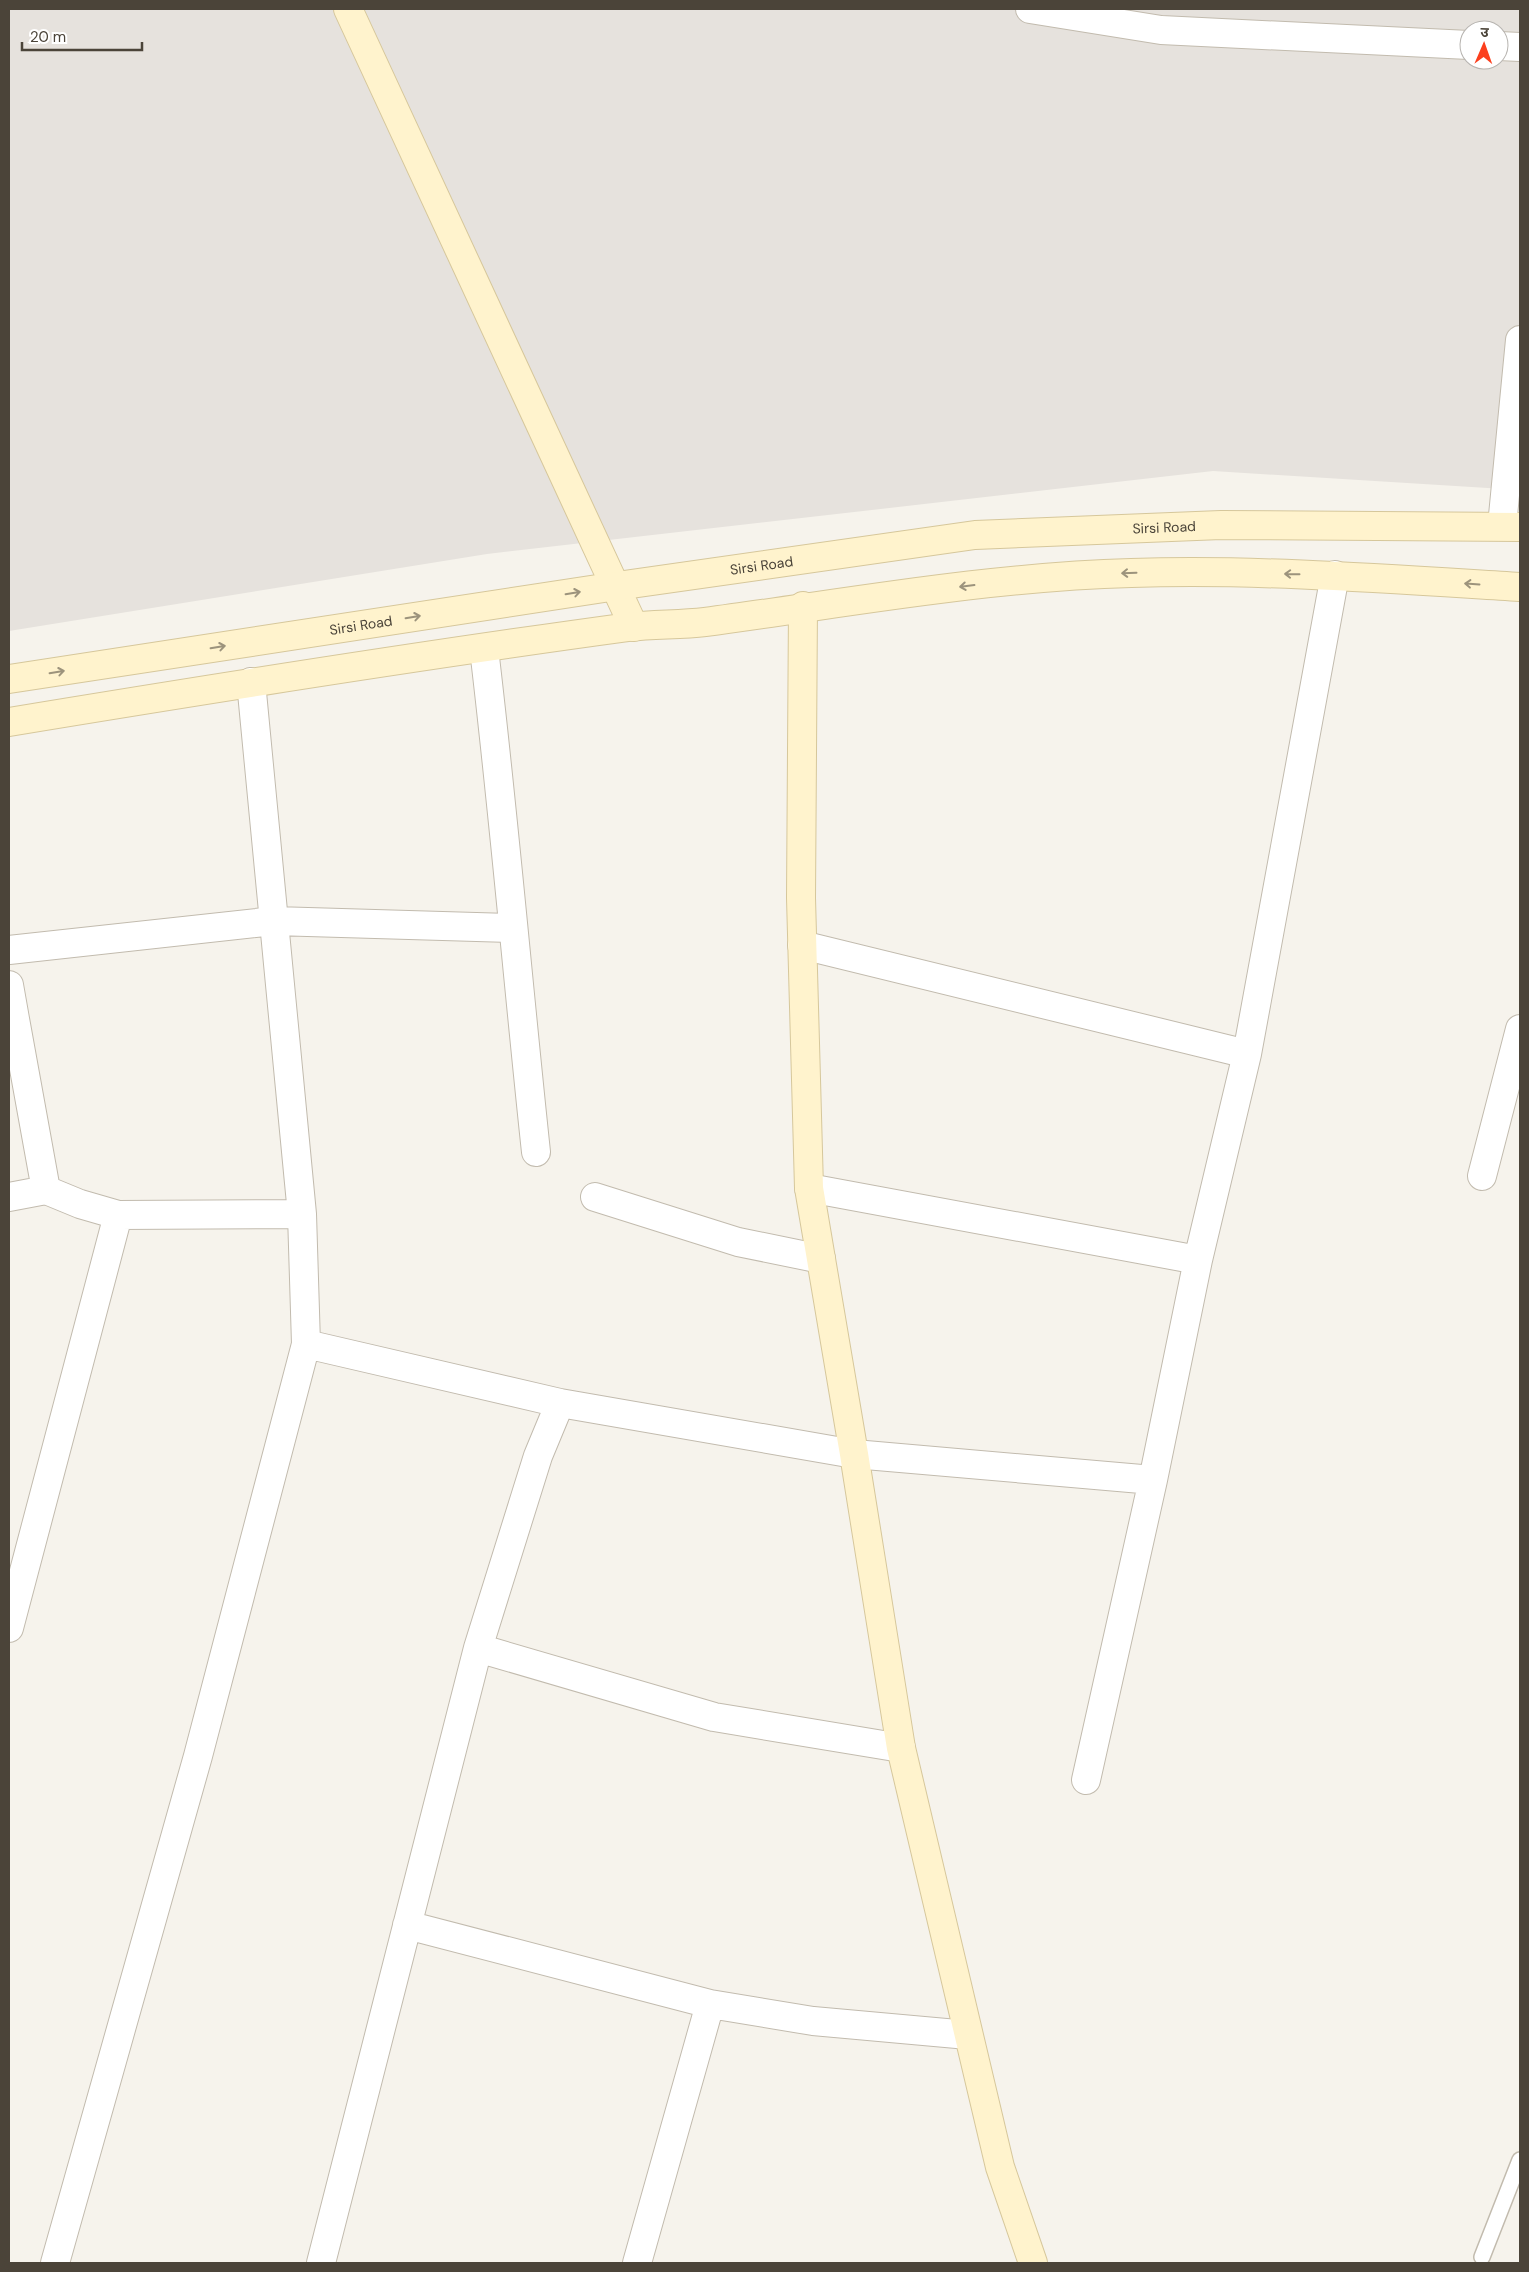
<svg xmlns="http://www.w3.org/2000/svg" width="1529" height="2272" font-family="'DM Sans','Noto Sans Devanagari',sans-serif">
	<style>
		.industrial { fill: #e6e2dd; fill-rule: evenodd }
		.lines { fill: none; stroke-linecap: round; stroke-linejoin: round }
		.lane-casing { stroke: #c2bbae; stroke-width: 18 }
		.street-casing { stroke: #c2bbae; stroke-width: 30 }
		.secondary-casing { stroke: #d6c79b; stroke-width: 30 }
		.lane { stroke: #fff; stroke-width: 15 }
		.street { stroke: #fff; stroke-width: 28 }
		.secondary { stroke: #fff3cd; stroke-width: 28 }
		.oneway { stroke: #9c937c }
		.labels { text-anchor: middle; stroke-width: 5; stroke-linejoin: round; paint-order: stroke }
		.street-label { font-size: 14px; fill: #4b4439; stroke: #fff }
	</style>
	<rect width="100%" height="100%" fill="#f6f3ec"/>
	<!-- industrial -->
	<path class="industrial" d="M9 9H1520V490L1213 471 487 554 9 631ZM1469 30H1499V60H1469Z"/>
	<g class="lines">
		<defs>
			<path id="lane" d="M1482 2257 1520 2160"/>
			<path id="street" d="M1030 9 1161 30 1469 45
				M1499 46 1520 47
				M1502 526 1520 340
				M484 649C504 816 518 984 536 1152
				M802 945 1247 1054
				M9 950 274 921 512 928
				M9 985 15 1019H9
				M15 1019 46 1190
				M1482 1176 1520 1029
				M809 1188 1198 1260
				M9 1197 46 1190 80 1204 118 1215 302 1214
				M595 1197 738 1242 821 1259
				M306 1344 560 1403
				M9 1628 118 1215
				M478 1648 714 1717 901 1748
				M1086 1780 1153 1480
				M407 1925 710 2004 813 2021 968 2035
				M55 2263 198 1756 306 1344 302 1214 251 682
				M321 2263 478 1648 538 1456 560 1403 854 1454 1153 1480 1198 1260 1247 1054 1335 575
				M637 2263 710 2004"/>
			<g id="secondary">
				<path d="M348 9 634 627"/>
				<path d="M803 606 801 898 809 1188 854 1454 901 1748 1000 2167 1033 2263"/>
				<path id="s1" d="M9 679 617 586 975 535 1221 525 1520 527"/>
				<path d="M9 722C215 688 422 655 629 627 654 624 680 625 705 622 847 603 988 577 1131 573 1261 569 1391 579 1520 587"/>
			</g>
		</defs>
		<!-- lane casing -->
		<use href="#lane" class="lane-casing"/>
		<!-- street casing -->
		<use href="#street" class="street-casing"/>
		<!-- secondary casing -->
		<use href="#secondary" class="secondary-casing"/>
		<!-- lane -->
		<use href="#lane" class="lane"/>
		<!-- street -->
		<use href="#street" class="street"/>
		<!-- secondary -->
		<use href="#secondary" class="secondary"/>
	</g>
	<!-- one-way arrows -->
	<defs><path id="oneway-shaft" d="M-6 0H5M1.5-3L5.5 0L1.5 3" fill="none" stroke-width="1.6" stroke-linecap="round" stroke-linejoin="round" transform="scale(1.25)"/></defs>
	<g class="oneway">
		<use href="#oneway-shaft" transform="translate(1129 573) rotate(178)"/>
		<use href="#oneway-shaft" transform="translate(1292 574) rotate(-179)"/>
		<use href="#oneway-shaft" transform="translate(1472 584) rotate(-176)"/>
		<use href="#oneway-shaft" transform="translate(967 586) rotate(173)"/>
		<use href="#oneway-shaft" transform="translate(573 593) rotate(-9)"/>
		<use href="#oneway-shaft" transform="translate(413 617) rotate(-9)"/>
		<use href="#oneway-shaft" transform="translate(218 647) rotate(-9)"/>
		<use href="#oneway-shaft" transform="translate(57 672) rotate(-9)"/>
	</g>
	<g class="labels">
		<!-- street labels -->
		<g class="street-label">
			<text dy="5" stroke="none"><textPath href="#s1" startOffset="1166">Sirsi Road</textPath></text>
			<text dy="5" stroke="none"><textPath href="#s1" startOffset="761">Sirsi Road</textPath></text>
			<text dy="5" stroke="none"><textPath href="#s1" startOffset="356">Sirsi Road</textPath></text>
		</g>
	</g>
	<!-- border -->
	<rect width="1529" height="2272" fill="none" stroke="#4b4439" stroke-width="20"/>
	<!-- north arrow -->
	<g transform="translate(1484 45) rotate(2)"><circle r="24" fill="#ffffff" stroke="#b7b4b0"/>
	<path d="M0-4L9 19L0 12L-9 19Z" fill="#fc3f1d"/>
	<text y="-8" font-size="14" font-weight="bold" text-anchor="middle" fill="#4b4439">उ</text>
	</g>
	<!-- scale -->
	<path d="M22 42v8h120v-8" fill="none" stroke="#4b4439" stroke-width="2.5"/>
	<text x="30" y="42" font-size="15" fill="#4b4439" stroke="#ffffff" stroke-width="4" paint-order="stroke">20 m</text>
</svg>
